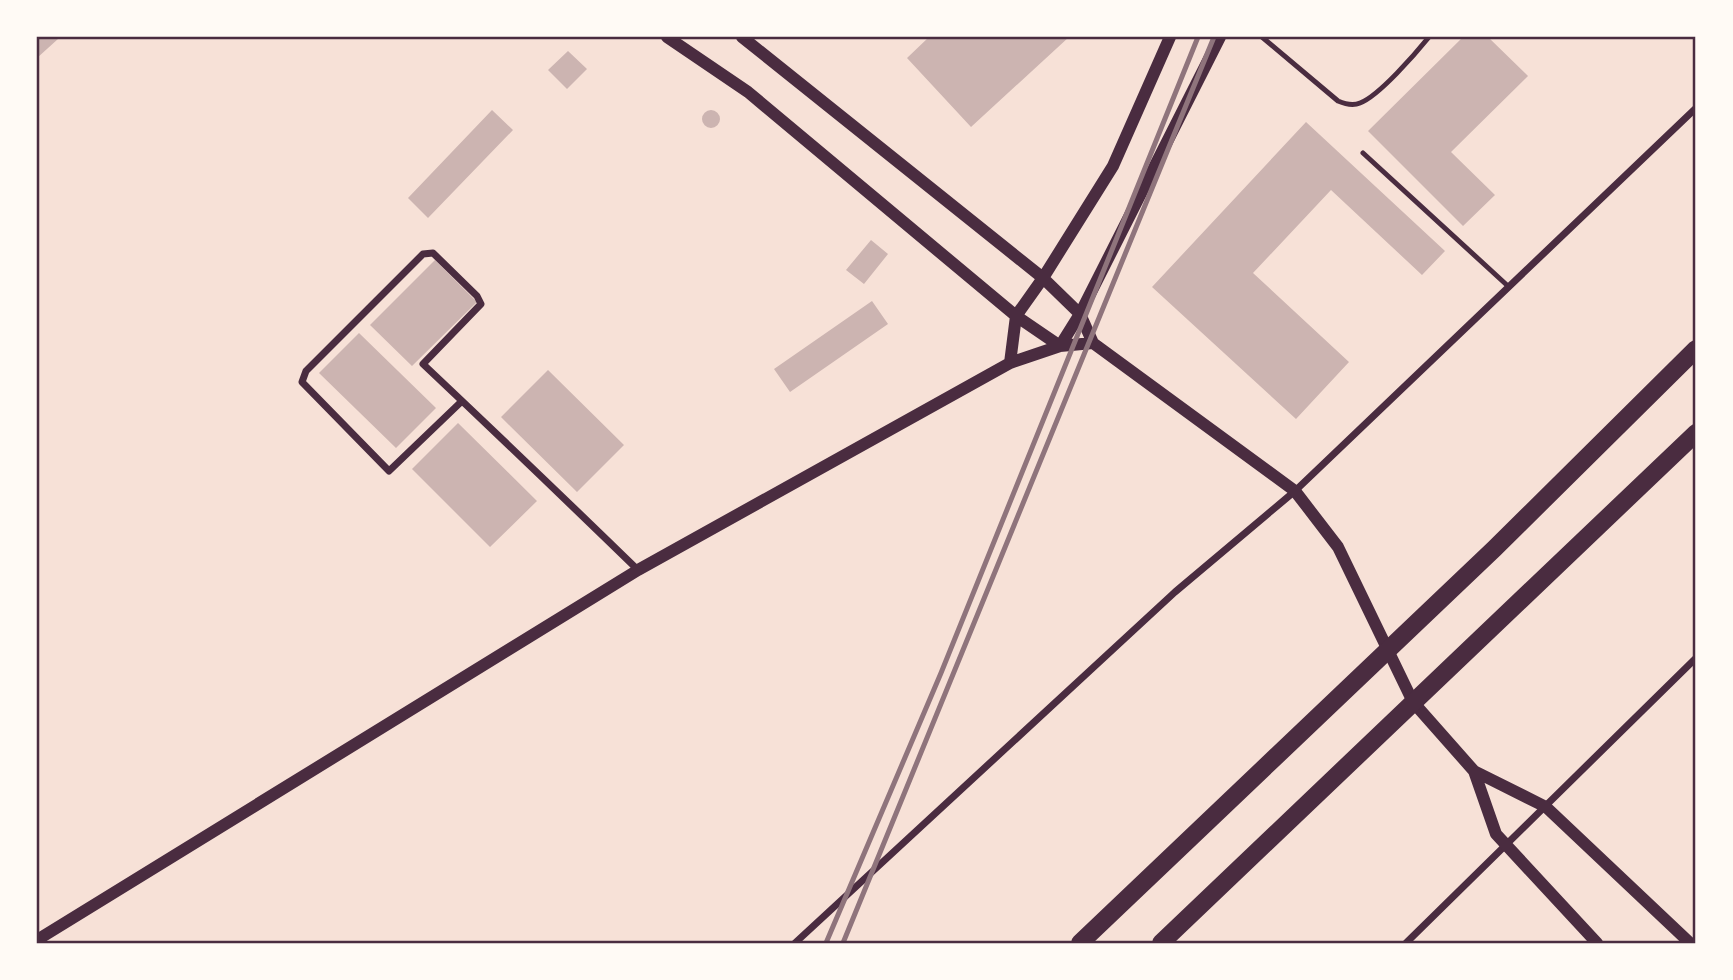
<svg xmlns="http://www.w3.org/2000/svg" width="1733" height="980" font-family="'Public Sans',sans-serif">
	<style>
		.building { fill: #ccb4b1 }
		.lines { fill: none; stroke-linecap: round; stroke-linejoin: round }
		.service { stroke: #4a2c40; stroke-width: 5 }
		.minor { stroke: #4a2c40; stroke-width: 7 }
		.tertiary { stroke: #4a2c40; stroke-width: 12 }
		.primary { stroke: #4a2c40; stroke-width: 18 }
		.rail { stroke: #8f747c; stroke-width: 5 }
		.neatline { fill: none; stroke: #4a2c40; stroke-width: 2.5 }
	</style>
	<rect width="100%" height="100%" fill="#f7e1d7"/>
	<!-- building -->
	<path class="building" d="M37 37 58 39 37 58Z
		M929 37H1069L971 127 907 58Z
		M1463 37H1488L1528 76 1451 152 1495 195 1463 226 1368 131Z
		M568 51 587 69 567 89 548 70Z
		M492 110 513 130 428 218 408 198Z
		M702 119a9 9 0 1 1 18 0a9 9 0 1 1-18 0Z
		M1306 122 1445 251 1422 275 1331 190 1253 273 1349 362 1296 419 1152 287Z
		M871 240 888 254 864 284 846 270Z
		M435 260 477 302 412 366 370 325Z
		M872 301 888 324 790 392 774 369Z
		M359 333 436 408 396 448 319 373Z
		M548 370 624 445 577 492 501 417Z
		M458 423 537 501 490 547 412 469Z"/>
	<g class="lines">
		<!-- service -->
		<path class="service" d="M1262 37 1338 101C1345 104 1353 106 1360 103 1379 96 1416 53 1429 37
			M1363 153 1509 287"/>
		<!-- minor -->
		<path class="minor" d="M462 401 389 471 302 382 306 371 423 254 433 253 477 296 481 304 423 364C495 432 567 501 638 570
			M795 943 1175 592 1295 491 1696 108
			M1406 943 1696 658"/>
		<!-- tertiary -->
		<path class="tertiary" d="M667 37 748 92 1016 316 1060 346 1093 343
			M742 37 1043 278 1080 314 1093 343 1295 491 1338 547 1413 702 1474 771 1496 834 1597 943
			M1010 363 1016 316 1043 278 1113 166 1170 37
			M1474 771 1546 807 1690 943
			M37 940 638 570 1010 363 1060 346 1080 314 1220 37"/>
		<!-- primary -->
		<path class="primary" d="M1080 943 1494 549 1696 349
			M1161 943 1696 433"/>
		<!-- rail -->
		<path class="rail" d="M826 943 941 673 1198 37
			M843 943 1214 37"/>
	</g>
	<!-- border -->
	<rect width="1733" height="980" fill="none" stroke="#fffaf5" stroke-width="77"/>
	<rect x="38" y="38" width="1656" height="904" class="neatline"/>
</svg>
